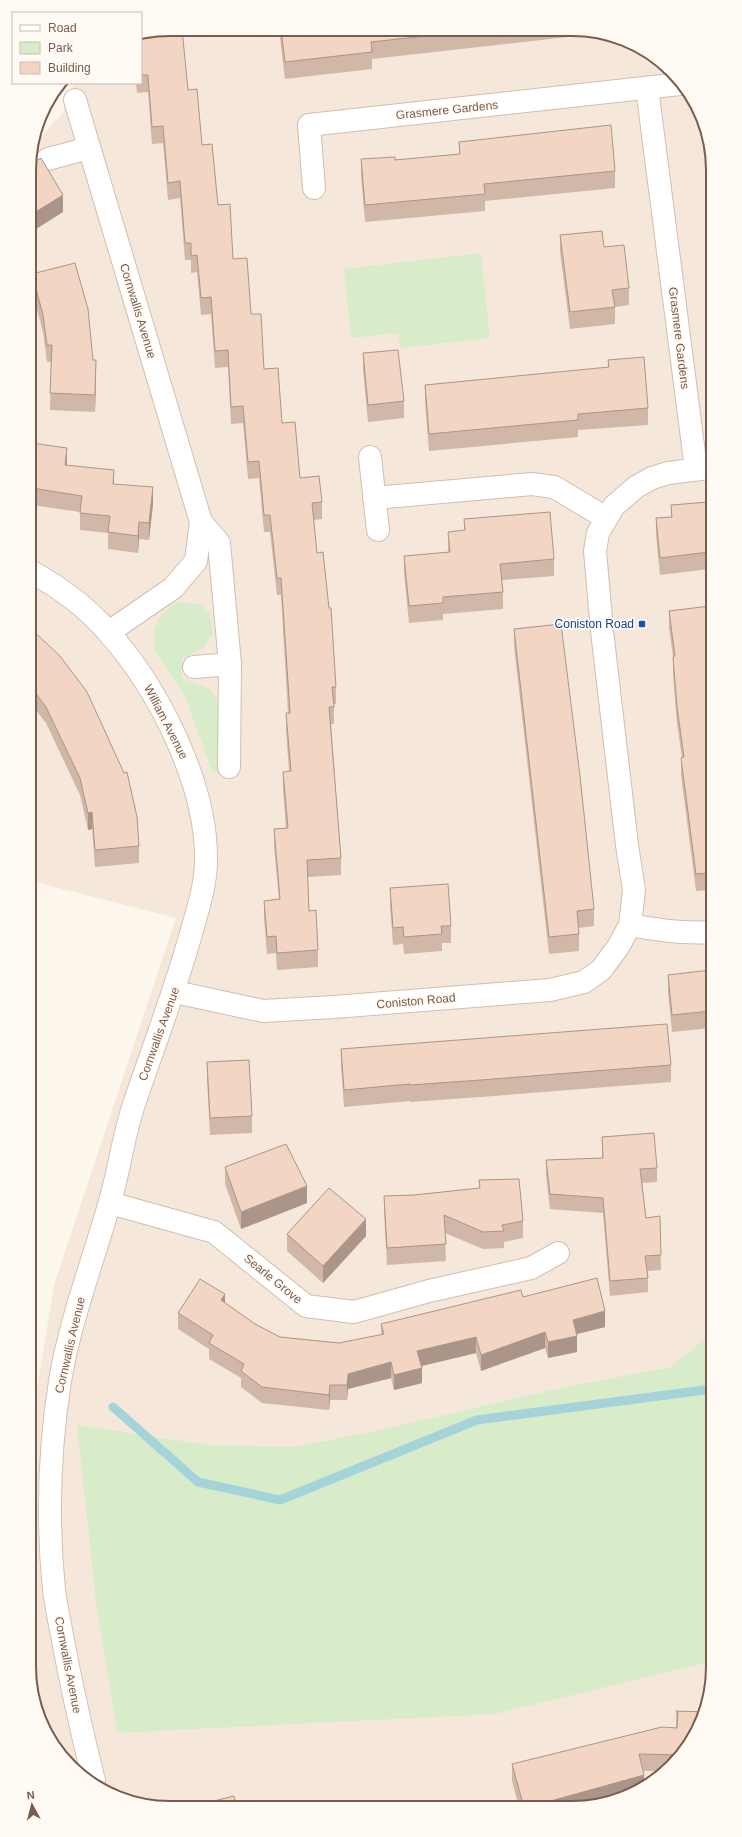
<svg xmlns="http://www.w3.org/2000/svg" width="742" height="1837" font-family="Helvetica,sans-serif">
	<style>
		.residential { fill: #f5e8da }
		.green { fill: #d8ecc9 }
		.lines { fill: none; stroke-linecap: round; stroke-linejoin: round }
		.stream { stroke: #a5d3da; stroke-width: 9 }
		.street-casing { stroke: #d1beb0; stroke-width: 24 }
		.secondary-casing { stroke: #d6c0b0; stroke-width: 24 }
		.street { stroke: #fff; stroke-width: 22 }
		.secondary { stroke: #fff; stroke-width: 22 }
		.wall { fill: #d1b7a8 }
		.shaded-wall { fill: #aa9588 }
		.building { fill: #f3d5c3; stroke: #aa9588 }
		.transit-dot { fill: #1a4fb4; stroke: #fffaf3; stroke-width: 1.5 }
		.labels { text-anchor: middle; stroke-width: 3.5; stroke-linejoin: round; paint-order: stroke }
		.street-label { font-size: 12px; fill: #7a5c4d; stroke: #fffaf3 }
		.transit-label { font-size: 12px; fill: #164399; stroke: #fffaf3; text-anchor: end }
		.rim { fill: none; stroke: #7a5c4d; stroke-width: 2 }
	</style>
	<rect width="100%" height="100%" fill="#fdf6ec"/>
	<!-- residential -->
	<path class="residential" d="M170 29 599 32 635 44 672 70 708 134 713 1676 702 1721 684 1753 650 1784 608 1803 143 1805 77 1773 48 1738 38 1714 34 1656 33 1413 54 1285 176 918 31 881 29 161 33 146 63 112 74 83H141V35Z"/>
	<!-- green -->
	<path class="green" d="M481 253 490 338 400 348 398 333 351 338 344 269Z
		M177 602 201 604 210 614 213 633 203 648 182 658V679C192 682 206 685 213 693 223 703 217 756 218 772H212L186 698 154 650V630L162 613Z
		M712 1333 713 1661 495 1714 117 1733 96 1601 77 1425 208 1445 295 1447 389 1428 561 1388 671 1367Z"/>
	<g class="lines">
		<!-- stream -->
		<path class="stream" d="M113 1407 198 1482 280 1500 477 1420 712 1389"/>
		<defs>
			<path id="street" d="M647 88 696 469
				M75 100 201 522 196 561 173 588 109 632
				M48 159 89 148
				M314 188 309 125 680 84
				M370 457 378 530
				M374 498 532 484 554 487 606 518
				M201 522 219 543 230 664 229 767
				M194 667 230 664
				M630 925C656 930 684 934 711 932
				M175 992 263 1011 334 1007 550 990 584 982 601 970 618 947 630 925 634 890 627 845 602 631 595 551 598 533 614 506 636 487 652 478 668 473 709 468
				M110 1203 214 1232 306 1306 354 1312 429 1291 531 1268 558 1253"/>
			<path id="secondary" d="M30 571C59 587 86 606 107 631 158 687 207 784 206 860 206 886 197 912 190 937 174 994 153 1048 134 1104 123 1137 119 1172 109 1205 92 1264 70 1321 60 1381 49 1451 47 1520 54 1590 56 1605 59 1620 62 1635 71 1684 82 1733 94 1781"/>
		</defs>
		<!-- street casing -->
		<use href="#street" class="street-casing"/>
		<!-- secondary casing -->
		<use href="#secondary" class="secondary-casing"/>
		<!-- street -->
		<use href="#street" class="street"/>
		<!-- secondary -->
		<use href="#secondary" class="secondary"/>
	</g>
	<!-- wall -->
	<path class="wall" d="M280 30 599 32 603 33 372 59V69L285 79 280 38Z
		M141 35 188 90 218 205 233 259 251 314 264 369 282 423 300 478 322 502V519L314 520 317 553 336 687V704H334V724H331L341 858V875L308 877 309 911 318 950V967L277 970 276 953 267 954 264 918V901L279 899 274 846V829L286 828 283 789V772L289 771 286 730V713H288L281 595H277L270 532H264L259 478 248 479 243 423 231 424 228 367 215 368 211 314 201 315 197 272 191 273V260H185L180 198 168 200 163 143 152 144 148 92 137 93 136 83H141Z
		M706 129 708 134V167L706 144Z
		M459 142 615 171V188L485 201V211L365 222 361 176V159L395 160 459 154Z
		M560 235 604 247 629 288V305L615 307V324L570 329 560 252Z
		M32 274 93 360 96 377 95 412 50 410 51 362H47L43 332 32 291Z
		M363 353 404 401V418L368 422 363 370Z
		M608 360 648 408V425L578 430V437L429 451 425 402V385L608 368Z
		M30 438 33 444 67 465 114 484 153 504 149 540 139 539 138 553 108 549V533L80 530V512L32 505V502L30 501Z
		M709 502 710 569 660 575 656 535V518L671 517V505Z
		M464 519 554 559V576L502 580 503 592V609L443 614V620L409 623 404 573V556L448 552V532L464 530Z
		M710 606V890L696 891 681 775V758H682L677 724 673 674V657L669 628V611Z
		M31 629 139 846V863L95 867 92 829 88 830 80 795 46 723 31 704Z
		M514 629 594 909V926L579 928V951L549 954 514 646Z
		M390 888 451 926V943H442V951L404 954 403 944 393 945 390 905Z
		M711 970V1028L672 1032 668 992V975Z
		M341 1049 671 1065V1082L481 1097 410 1102V1101L344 1107 341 1066Z
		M207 1062 252 1116V1133L210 1135 207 1079Z
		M602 1137 657 1168V1182L642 1183 646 1218 660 1216 661 1270 647 1271 648 1278V1292L610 1296 603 1213 550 1209 546 1175V1160L602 1158Z
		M225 1167 307 1203 241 1229 225 1184Z
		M479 1180 523 1221V1238L504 1242V1248L483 1249 445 1233 446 1261 387 1265 384 1213V1196L414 1195 479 1188Z
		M287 1234 366 1236 323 1283 287 1251Z
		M523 1297 605 1327 577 1334V1352L548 1358 545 1348 481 1371 476 1353 422 1366V1383L394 1390 391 1378 348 1389 347 1400H330L329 1410 262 1403 241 1387V1378L209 1359V1349L178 1329V1313L225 1303 255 1324 280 1337 339 1343 381 1335V1324Z
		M676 1711 704 1712 684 1753 664 1771H643L644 1787 604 1803 518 1804 512 1781V1764L676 1728Z"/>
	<!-- shaded-wall -->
	<path class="shaded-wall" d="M63 195V212L30 233 29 216Z
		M96 360V377L95 412V395Z
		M67 448V465L65 482V465Z
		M114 470V487L113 484Z
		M153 487V504L149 540V523Z
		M139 522V539L138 553V536Z
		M92 812V829L88 830V813Z
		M307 1186V1203L241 1229V1212Z
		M366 1219V1236L323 1283V1266Z
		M225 1294V1310L221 1300Z
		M605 1311V1327L573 1335V1320Z
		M545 1332V1348L481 1371V1355Z
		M577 1336V1352L548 1358V1342Z
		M476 1337V1353L417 1367V1351Z
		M391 1362V1378L348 1389 347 1400V1385L348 1374Z
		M422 1368V1383L394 1390V1375Z
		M330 1385V1400L329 1410V1395Z
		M644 1775V1787L616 1800 604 1803 547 1804V1802Z"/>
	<!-- building -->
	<path class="building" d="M170 29H182L188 90 197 89 202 145 212 144 218 205 230 204 233 259 247 258 251 314H261L264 369 278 368 282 423 295 422 300 478 319 476 322 502 312 503 317 553 323 552 329 608H331L336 687H332L334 707H329L341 858 307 860 309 911 316 910 318 950 277 953 276 936 267 937 264 901 280 899 274 829 288 828 283 772 291 771 286 713H290L281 578H277L270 515H264L259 461 248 462 243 406 231 407 228 350 215 351 211 297 201 298 197 255 191 256V243H185L180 181 168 183 163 126 152 127 148 75H141V35Z
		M281 30 471 31 371 42 372 52 285 62Z
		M611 125 615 171 484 184 485 194 365 205 361 159 395 157V160L460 154 459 142Z
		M706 130 708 134V150Z
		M41 158 63 195 29 216V165Z
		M602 231 604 247 624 245 629 288 612 290 615 307 570 312 560 235Z
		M75 263 88 309 93 360H96L95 395 50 393 52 345H47L43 315 32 274Z
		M398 350 404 401 368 405 363 353Z
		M644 357 648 408 578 414V420L429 434 425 385 609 367 608 360Z
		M30 438H33L31 443 67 448 65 465 114 470 113 484 153 487 149 523 139 522 138 536 108 532 110 516 80 513 82 496 32 488V485L30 484Z
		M709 502V552L660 558 656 518 672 517 671 505Z
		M550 512 554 559 500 564 503 592 443 597V603L409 606 404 556 450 552 448 532 465 530 464 519Z
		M710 606V873L696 874 681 758 684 757 677 707 673 657 675 656 669 611Z
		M561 624 580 776 594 909 577 911 579 934 549 937 514 629Z
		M31 629 60 656 87 692 124 773 127 772 137 817 139 846 95 850 92 812 88 813 80 778 46 707 31 687Z
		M448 884 451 926H441L442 934 404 937 403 927 393 928 390 888Z
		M711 970V1011L672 1015 668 975Z
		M667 1024 671 1065 481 1080 410 1085V1084L344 1090 341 1049Z
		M249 1060 252 1116 210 1118 207 1062Z
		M654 1133 657 1168 640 1169 646 1218 660 1216 661 1255 645 1256 648 1278 610 1281 603 1198 550 1194 546 1160 603 1158 602 1137Z
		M286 1144 307 1186 241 1212 225 1167Z
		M519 1179 523 1221 502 1225 504 1231 483 1232 444 1215 446 1244 387 1248 384 1196 414 1195 480 1188 479 1180Z
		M329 1188 366 1219 323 1266 287 1234Z
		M597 1278 605 1311 573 1320 577 1336 548 1342 545 1332 481 1355 476 1337 417 1351 422 1368 394 1375 391 1362 348 1374 347 1385H330L329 1395 262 1387 241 1371 244 1364 209 1343 213 1335 178 1313 200 1279 225 1294 221 1300 255 1324 280 1337 339 1343 384 1334 381 1324 521 1290 523 1297Z
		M676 1711 704 1712 702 1721 684 1753 682 1755 639 1754 644 1775 547 1802 548 1804H523L512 1764 662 1727 677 1728 678 1712Z
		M234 1796 236 1805H198Z"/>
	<!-- markers -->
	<rect class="transit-dot" x="638" y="620" width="8" height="8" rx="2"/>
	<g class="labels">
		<!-- street labels -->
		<g class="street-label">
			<text transform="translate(447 110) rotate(-6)" y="4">Grasmere Gardens</text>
			<text transform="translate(138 311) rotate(73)" y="4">Cornwallis Avenue</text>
			<text transform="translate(679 338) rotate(83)" y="4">Grasmere Gardens</text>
			<text transform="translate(166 722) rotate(63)" y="4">William Avenue</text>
			<text transform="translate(416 1001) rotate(-5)" y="4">Coniston Road</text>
			<text transform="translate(159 1034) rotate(-70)" y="4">Cornwallis Avenue</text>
			<text transform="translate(273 1279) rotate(39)" y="4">Searle Grove</text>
			<text transform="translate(70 1345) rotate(-77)" y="4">Cornwallis Avenue</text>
			<text transform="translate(68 1665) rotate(79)" y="4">Cornwallis Avenue</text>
		</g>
		<!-- transit labels -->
		<g class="transit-label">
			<text x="634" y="628">Coniston Road</text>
		</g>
	</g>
	<!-- crop -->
	<path d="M0 0H742V1837H0ZM170 36H572A134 134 0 0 1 706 170V1667A134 134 0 0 1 572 1801H170A134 134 0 0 1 36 1667V170A134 134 0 0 1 170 36Z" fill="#fffaf3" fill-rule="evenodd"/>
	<path class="rim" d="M170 36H572A134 134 0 0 1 706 170V1667A134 134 0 0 1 572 1801H170A134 134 0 0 1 36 1667V170A134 134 0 0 1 170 36Z"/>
	<!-- legend -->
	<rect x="12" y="12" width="130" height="72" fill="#fffaf3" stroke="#cabbb1"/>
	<rect x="20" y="25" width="20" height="6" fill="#ffffff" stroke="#cabbb1"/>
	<text x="48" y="32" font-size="12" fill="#7a5c4d">Road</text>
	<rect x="20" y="42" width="20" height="12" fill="#d8ecc9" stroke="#cabbb1"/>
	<text x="48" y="52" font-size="12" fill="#7a5c4d">Park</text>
	<rect x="20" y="62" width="20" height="12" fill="#f3d5c3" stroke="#cabbb1"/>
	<text x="48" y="72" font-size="12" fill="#7a5c4d">Building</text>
	<!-- north arrow -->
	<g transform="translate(32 1805) rotate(353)" stroke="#fffaf3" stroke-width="3" paint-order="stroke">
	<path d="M0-3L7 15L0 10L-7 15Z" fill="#7a5c4d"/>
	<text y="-6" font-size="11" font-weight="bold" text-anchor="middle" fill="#7a5c4d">N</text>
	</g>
</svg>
